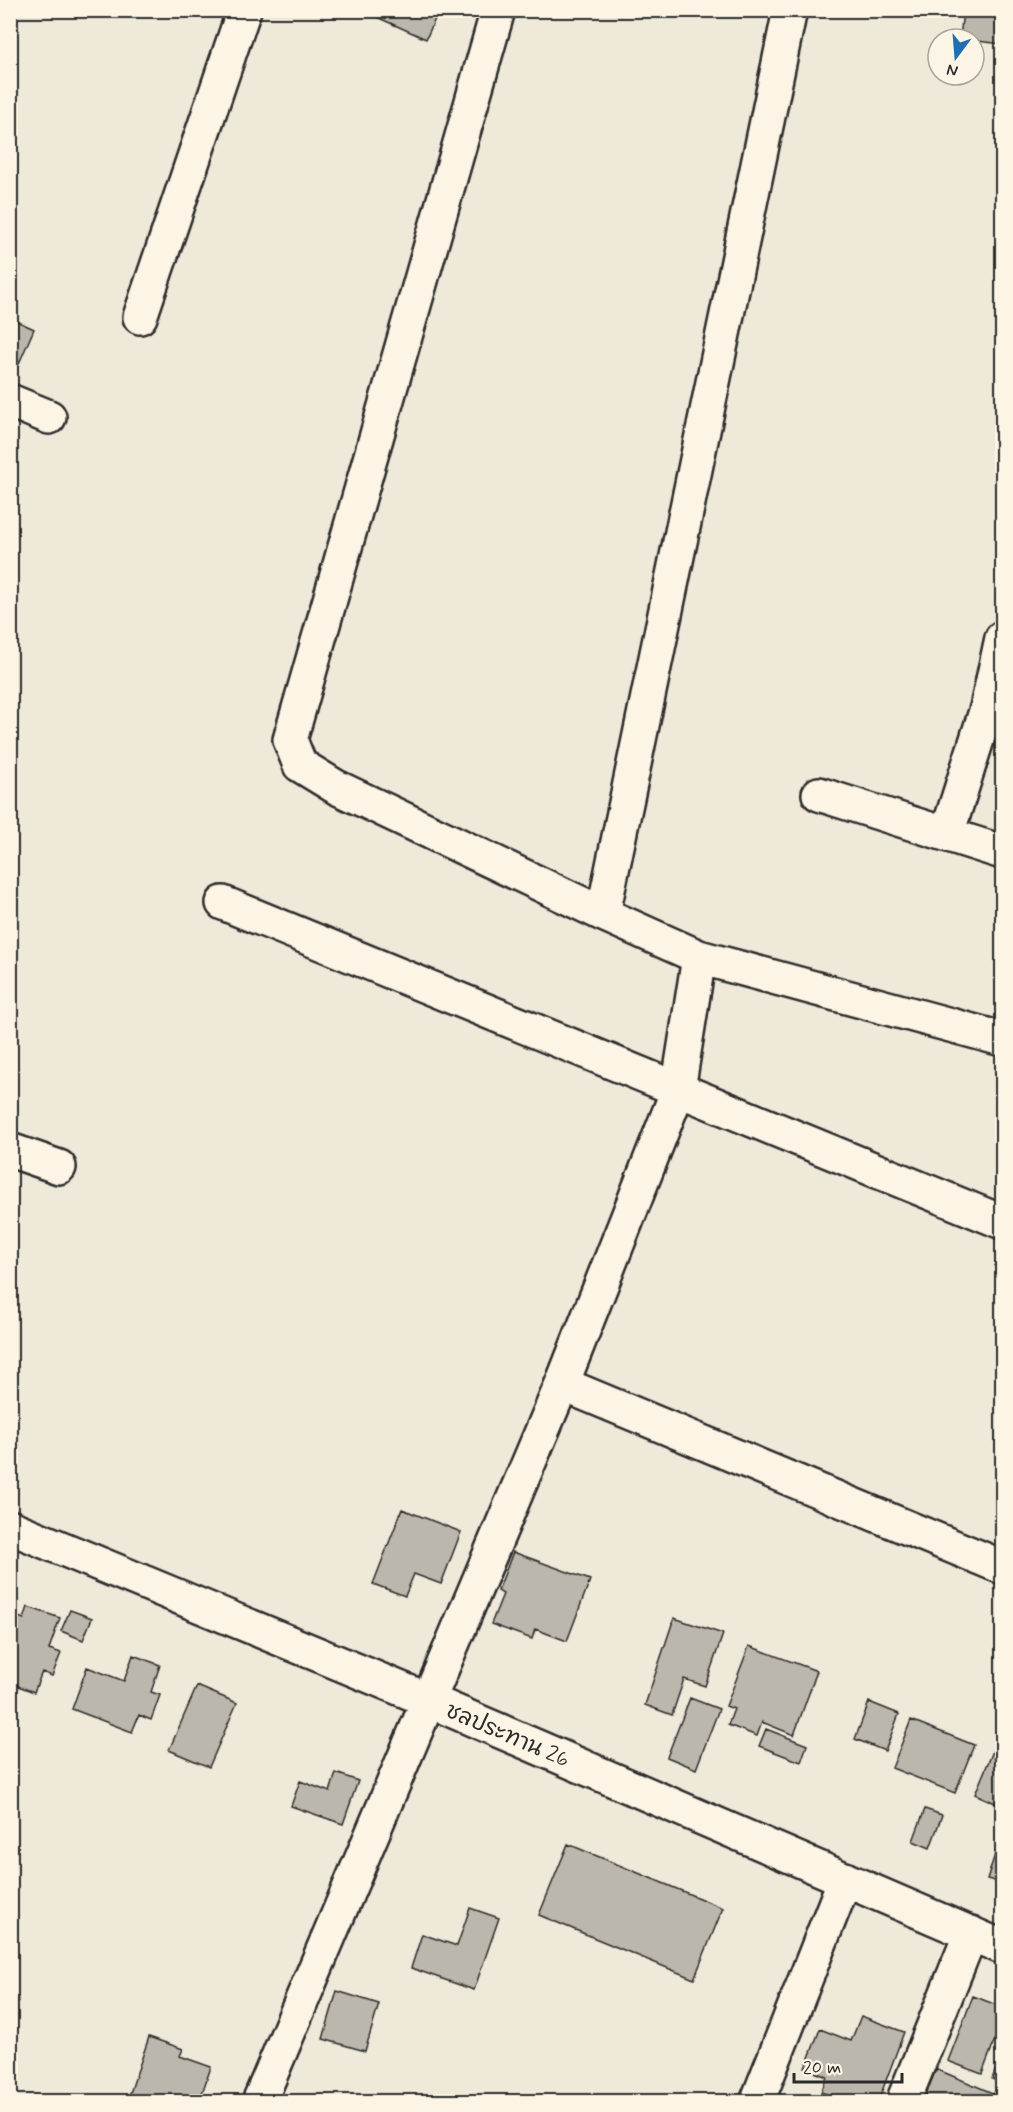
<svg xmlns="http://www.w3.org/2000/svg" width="1013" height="2112" font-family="Mynerve,'Playpen Sans Thai',sans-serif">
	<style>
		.building { fill: #bcb7ac; stroke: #2b2b2b; stroke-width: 1.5 }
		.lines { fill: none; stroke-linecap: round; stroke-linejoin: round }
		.minor-casing { stroke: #2b2b2b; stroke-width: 38 }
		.minor { stroke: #fcf5e5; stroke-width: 33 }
		.labels { text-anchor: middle; stroke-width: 6; stroke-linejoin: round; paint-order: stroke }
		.street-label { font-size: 22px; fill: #2b2b2b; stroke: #fcf5e5 }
	</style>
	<rect width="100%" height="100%" fill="#efe9da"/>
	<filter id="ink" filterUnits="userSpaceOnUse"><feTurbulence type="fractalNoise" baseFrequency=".0167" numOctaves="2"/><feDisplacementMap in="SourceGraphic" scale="12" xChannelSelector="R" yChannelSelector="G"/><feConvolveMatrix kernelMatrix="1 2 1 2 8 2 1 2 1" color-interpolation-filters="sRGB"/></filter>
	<g filter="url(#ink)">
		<!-- building -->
		<path class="building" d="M361 10H439L426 39Z
			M963 10H1002V44L960 39Z
			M10 318 34 329 14 375 10 373Z
			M402 1509 461 1532 441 1584 414 1574 405 1596 373 1584Z
			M513 1552 590 1580 567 1641 535 1629 532 1639 491 1624 503 1594 498 1591Z
			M28 1607 60 1618 49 1649 61 1653 52 1676 42 1672 34 1692 10 1683V1614L24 1619Z
			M70 1610 92 1618 83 1640 61 1631Z
			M674 1618 723 1634 705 1686 684 1679 672 1715 645 1705Z
			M749 1646 817 1671 794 1735 762 1722 757 1736 728 1725 734 1709 726 1706Z
			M133 1655 160 1665 151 1692 160 1695 151 1720 139 1715 132 1732 72 1709 87 1667 124 1681Z
			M197 1686 237 1703 209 1767 169 1750Z
			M690 1698 719 1709 696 1769 667 1757Z
			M869 1702 899 1714 885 1751 855 1739Z
			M911 1720 974 1745 955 1793 892 1768Z
			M766 1729 807 1745 801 1762 759 1746Z
			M996 1744 1002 1746V1806L975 1794Z
			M336 1773 358 1781 343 1824 291 1806 300 1781 330 1792Z
			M925 1809 942 1815 930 1848 913 1841Z
			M568 1844 723 1908 694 1979 539 1915Z
			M998 1845 1002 1847V1883L987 1879Z
			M470 1908 499 1918 474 1990 411 1968 422 1934 457 1946Z
			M337 1991 379 2004 365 2051 323 2039Z
			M973 1996 1002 2007V2021L982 2074 948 2061Z
			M861 2016 904 2032 878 2102H846L821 2092 827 2077 805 2068 820 2029 851 2041Z
			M149 2037 183 2049 180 2056 211 2067 199 2102H146L129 2096Z
			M1002 2054V2084L992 2079Z
			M936 2069 1002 2097V2102H923Z"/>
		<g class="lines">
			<defs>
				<path id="minor" d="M498 10 290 740 300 765 336 787 603 914
					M790 10 603 914 699 957 1002 1039
					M140 317 244 10
					M10 401 49 417
					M819 794 1002 852
					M947 834 987 708 1002 638
					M223 903 1002 1222
					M10 1150 59 1167
					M562 1384 1002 1567
					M10 1527 428 1700 1002 1947
					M259 2102 562 1384 678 1090 699 957
					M757 2102 845 1879
					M903 2102 971 1933"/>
			</defs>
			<!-- minor casing -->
			<use href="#minor" class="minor-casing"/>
			<!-- minor -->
			<use href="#minor" class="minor"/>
		</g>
	</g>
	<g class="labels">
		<!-- street labels -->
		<g class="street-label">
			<text transform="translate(508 1734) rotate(23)" y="8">ชลประทาน 26</text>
		</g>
	</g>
	<!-- margin -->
	<rect width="1013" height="2112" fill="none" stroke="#fcf5e5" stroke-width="36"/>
	<rect x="18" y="18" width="977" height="2076" fill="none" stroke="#2b2b2b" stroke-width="2" filter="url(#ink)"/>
	<!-- north arrow -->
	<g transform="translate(956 57) rotate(196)"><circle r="28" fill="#fcf5e5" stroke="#a8a49b" stroke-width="1.5"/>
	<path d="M0-4.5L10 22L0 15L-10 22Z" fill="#1f6fb2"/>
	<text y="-9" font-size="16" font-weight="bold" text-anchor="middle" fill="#2b2b2b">N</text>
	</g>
	<!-- scale -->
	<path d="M794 2073v9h108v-9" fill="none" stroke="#2b2b2b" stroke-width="3"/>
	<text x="803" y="2073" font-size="18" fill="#2b2b2b" stroke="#fcf5e5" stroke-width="4.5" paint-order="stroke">20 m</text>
</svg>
